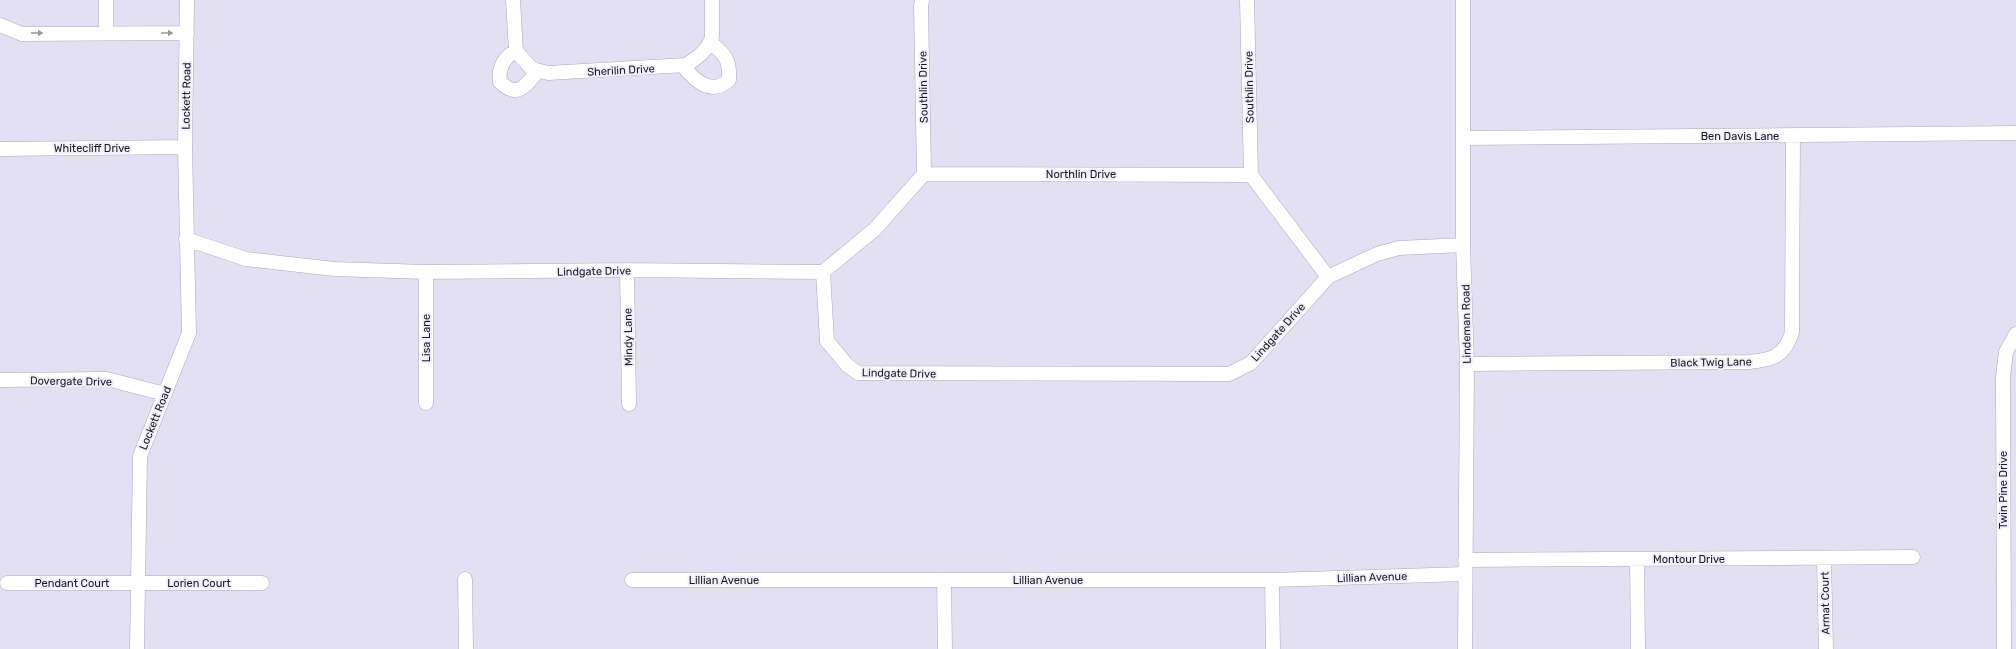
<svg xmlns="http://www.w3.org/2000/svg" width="2016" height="649" font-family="Rubik,sans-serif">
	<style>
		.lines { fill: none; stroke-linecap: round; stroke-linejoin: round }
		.minor-casing { stroke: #aca8ba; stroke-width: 15 }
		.minor { stroke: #fff; stroke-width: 14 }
		.oneway { fill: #98979a }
		.labels { text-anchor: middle; stroke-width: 4; stroke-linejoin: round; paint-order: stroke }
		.street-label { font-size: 11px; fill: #1a181f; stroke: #f1eefd }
	</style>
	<rect width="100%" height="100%" fill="#e4e0f3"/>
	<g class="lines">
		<defs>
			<path id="minor" d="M513 0 516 51 532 69 548 73 686 65C697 58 708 50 712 37V0
				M922 0 921 6 924 174
				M1247 0 1251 175
				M1463 0V245L1467 364 1465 649
				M0 25 22 34 187 33
				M106 33V0
				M516 51C504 57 498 68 500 82 518 99 525 86 538 71
				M683 66C695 81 711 96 729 80 730 60 726 55 711 43
				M1463 138 2016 133
				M0 149 185 147
				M186 239 246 259 334 269 426 272 627 270 823 272 827 341 847 365 858 373 1229 374 1251 363 1328 277 1377 254 1399 248 1463 245
				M627 270 629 404
				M426 272V403
				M823 272 875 229 924 174 1251 175 1328 277
				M1467 364 1749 362C1773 360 1785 356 1792 332L1793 135
				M0 380 107 379 165 394
				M1824 558 1826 649
				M1637 559 1638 649
				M1465 560 1913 557
				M465 579 466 649
				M632 580H1272L1465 574
				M944 580 945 649
				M1272 580 1273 649
				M7 583H262
				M137 649 140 456 189 333 185 147 187 0
				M2004 649 2003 377 2006 352 2016 334"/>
		</defs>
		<!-- minor casing -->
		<use href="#minor" class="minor-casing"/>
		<!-- minor -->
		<use href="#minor" class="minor"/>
	</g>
	<!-- one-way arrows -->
	<defs><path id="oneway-solid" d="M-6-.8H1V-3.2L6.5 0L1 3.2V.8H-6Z"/></defs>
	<g class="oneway">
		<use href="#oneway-solid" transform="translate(37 33)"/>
		<use href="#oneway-solid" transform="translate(167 33)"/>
	</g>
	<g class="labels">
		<!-- street labels -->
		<g class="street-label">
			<text transform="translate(621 70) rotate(-3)" y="4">Sherilin Drive</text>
			<text transform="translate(923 87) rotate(-91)" y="4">Southlin Drive</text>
			<text transform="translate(1249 87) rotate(-91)" y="4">Southlin Drive</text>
			<text transform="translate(186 96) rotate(-89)" y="4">Lockett Road</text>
			<text x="1740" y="140">Ben Davis Lane</text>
			<text x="92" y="152">Whitecliff Drive</text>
			<text x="1081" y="178">Northlin Drive</text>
			<text transform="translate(594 271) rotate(-1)" y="4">Lindgate Drive</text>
			<text transform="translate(1466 324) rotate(-91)" y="4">Lindeman Road</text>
			<text transform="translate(1278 332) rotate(-48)" y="4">Lindgate Drive</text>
			<text transform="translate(628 337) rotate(-91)" y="4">Mindy Lane</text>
			<text transform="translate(426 338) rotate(-90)" y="4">Lisa Lane</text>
			<text transform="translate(1711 362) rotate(-1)" y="4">Black Twig Lane</text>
			<text transform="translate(899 373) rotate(1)" y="4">Lindgate Drive</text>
			<text transform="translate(71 381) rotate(1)" y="4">Dovergate Drive</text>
			<text transform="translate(155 418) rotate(-68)" y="4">Lockett Road</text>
			<text transform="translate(2003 490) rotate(-90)" y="4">Twin Pine Drive</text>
			<text x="1689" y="563">Montour Drive</text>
			<text transform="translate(1372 577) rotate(-2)" y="4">Lillian Avenue</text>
			<text x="724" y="584">Lillian Avenue</text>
			<text x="1048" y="584">Lillian Avenue</text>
			<text x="72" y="587">Pendant Court</text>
			<text x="199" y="587">Lorien Court</text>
			<text transform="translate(1825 603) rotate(-91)" y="4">Armat Court</text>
		</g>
	</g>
</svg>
